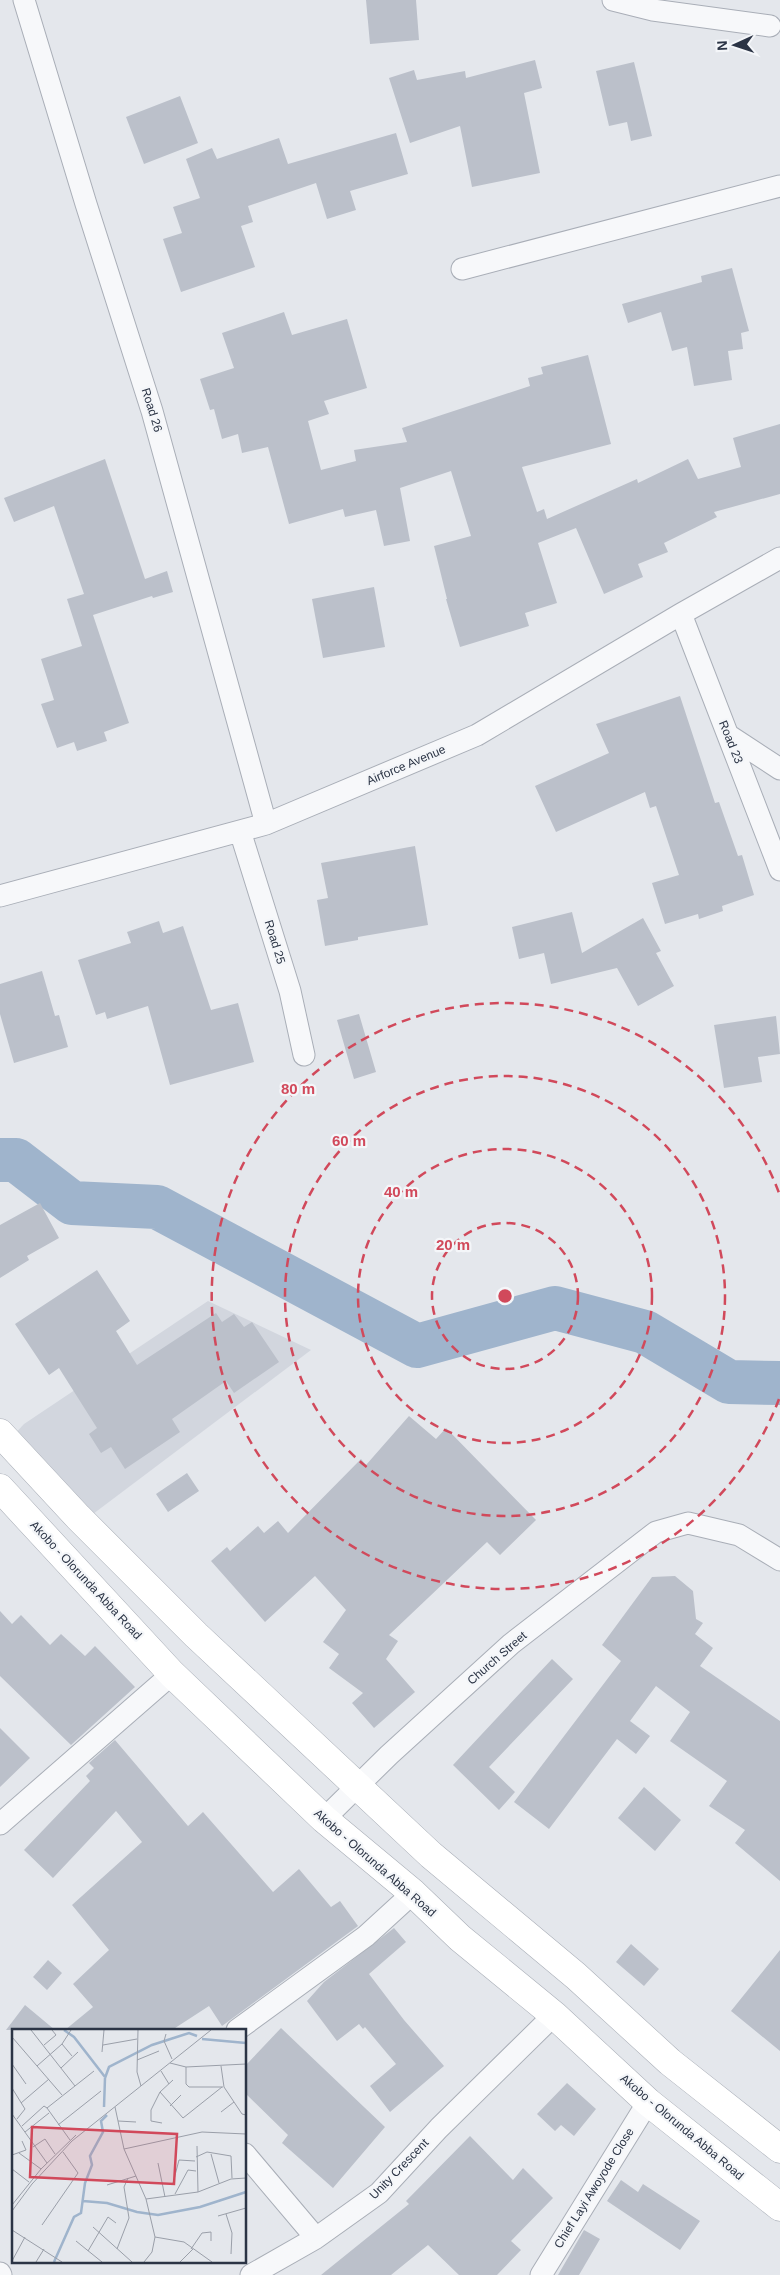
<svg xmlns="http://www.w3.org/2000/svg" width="780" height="2275" font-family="Arial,sans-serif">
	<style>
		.built { fill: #d2d6de }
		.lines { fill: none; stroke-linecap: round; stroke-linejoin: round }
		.river { stroke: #9fb4cc; stroke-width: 44 }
		.building { fill: #bbc0ca }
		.street-casing { stroke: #a9aeb7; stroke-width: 23 }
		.secondary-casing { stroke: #a9aeb7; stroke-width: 29 }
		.street { stroke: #f7f8fa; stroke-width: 21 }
		.secondary { stroke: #fff; stroke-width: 28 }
		.ring { fill: none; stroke: #d1495b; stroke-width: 2.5; stroke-dasharray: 9 6 }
		.labels { text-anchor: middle; stroke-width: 4.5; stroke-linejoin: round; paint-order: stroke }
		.street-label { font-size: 12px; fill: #2b3445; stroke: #f4f6f9 }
		.inset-river { fill: none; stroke: #9fb4cc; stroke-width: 2.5 }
		.inset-road { fill: none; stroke: #9a9fa9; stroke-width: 1 }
		.view { fill: #d1495b; fill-opacity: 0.15; stroke: #d1495b; stroke-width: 2.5 }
		.inset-edge { fill: none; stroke: #2b3445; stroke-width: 2.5 }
		.centre { fill: #d1495b; stroke: #f4f6f9; stroke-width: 2.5 }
		.ring-label { font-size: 15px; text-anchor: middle; font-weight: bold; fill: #d1495b; stroke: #f4f6f9; stroke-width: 4.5; stroke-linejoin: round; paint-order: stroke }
	</style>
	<rect width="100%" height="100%" fill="#e4e7ec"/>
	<!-- built -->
	<path class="built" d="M208 1301 311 1350 85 1520 11 1438 24 1424Z"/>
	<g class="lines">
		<!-- river -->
		<path class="river" d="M0 1160H16L72 1203 157 1207 417 1346 555 1308 645 1332 729 1382 780 1383"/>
	</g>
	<!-- building -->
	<path class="building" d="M366 0H416L419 40 370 44Z
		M535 60 542 88 524 93 540 173 472 187 460 126 410 143 389 78 414 70 417 80 465 71 466 78Z
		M634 62 652 136 631 141 627 122 609 126 596 71Z
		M180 96 198 143 144 164 126 117Z
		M396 133 408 174 350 191 356 210 327 219 316 183 248 206 253 222 241 226 255 267 181 292 163 239 182 233 173 207 200 198 186 159 212 148 217 159 279 138 288 164Z
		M732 268 749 331 741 333 743 349 728 351 732 380 694 386 687 347 672 351 661 312 628 323 622 304 702 282 701 276Z
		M284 312 292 335 347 319 367 388 324 401 329 414 308 421 321 470 356 461 354 450 407 442 402 428 530 386 528 378 543 374 541 367 588 355 611 444 522 467 537 512 544 509 547 519 637 479 638 483 688 459 698 479 741 467 733 438 780 424V494L714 512 717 517 664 543 668 552 638 564 643 577 604 594 576 528 538 543 557 603 525 613 529 626 460 647 446 599H447L434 546 471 536 451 471 400 488 410 541 384 546 376 510 345 517 343 509 289 524 268 447 242 453 238 434 222 439 214 409 210 410 200 379 234 368 222 333Z
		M105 459 145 579 167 571 173 592 153 598 152 596 93 615 129 723 104 732 107 741 77 751 74 742 57 748 41 704 54 700 41 659 82 646 67 599 84 594 54 506 14 522 4 498Z
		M374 587 385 647 323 658 312 599Z
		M680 696 715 803 719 802 738 856 742 855 754 895 722 906 723 911 699 919 698 914 665 924 652 883 679 875 656 806 650 808 645 792 556 832 535 786 609 753 596 724Z
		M415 846 428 925 358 937V940L325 946 317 900 328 898 321 863Z
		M572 912 582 953 643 918 661 951 656 953 674 986 638 1006 617 968 551 984 544 953 519 959 512 927Z
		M159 921 163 933 183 926 211 1010 238 1003 254 1062 170 1085 148 1006 107 1019 105 1012 96 1015 78 960 131 943 127 932Z
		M42 971 55 1016 59 1015 68 1047 14 1063 0 1014V984Z
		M359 1014 376 1072 354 1079 337 1020Z
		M776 1016 780 1054 758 1057 762 1082 724 1088 714 1025Z
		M40 1203 59 1238 27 1256 29 1260 0 1278V1225Z
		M97 1270 130 1321 116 1331 137 1365 216 1313 222 1322 234 1314 244 1327 252 1322 279 1362 234 1393 226 1381 172 1419 180 1432 125 1469 111 1447 101 1453 89 1434 97 1428 59 1368 49 1375 15 1324Z
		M409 1416 436 1439 446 1428 536 1520 500 1555 487 1542 389 1635 398 1641 386 1659 415 1692 374 1728 352 1703 363 1693 329 1668 339 1654 323 1642 346 1610 315 1576 265 1622 211 1561 227 1547 230 1551 258 1526 264 1533 278 1521 288 1533 361 1459 366 1465Z
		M187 1473 199 1491 168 1512 156 1494Z
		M675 1576 693 1591 696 1619 703 1623 695 1634 713 1648 700 1666 780 1721V1881L735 1843 745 1830 709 1806 727 1781 670 1741 690 1712 656 1686 630 1721 650 1736 636 1754 617 1739 549 1829 514 1802 621 1661 602 1645 652 1577Z
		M0 1611 12 1624 21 1615 50 1645 61 1634 85 1656 95 1646 135 1687 71 1745 0 1676Z
		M552 1659 573 1679 489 1767 515 1792 499 1810 453 1765Z
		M0 1728 30 1758 0 1787Z
		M115 1740 188 1826 203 1812 273 1892 299 1869 331 1907 340 1901 358 1926 222 2026 209 2006 172 2030H65L93 2007 73 1984 109 1950 72 1905 142 1842 116 1811 53 1878 24 1850 90 1781 86 1776 94 1768 89 1763Z
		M644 1787 681 1820 655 1851 618 1818Z
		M394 1928 406 1942 369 1974 404 2020 444 2066 390 2112 370 2086 396 2064 365 2027 363 2029 359 2024 337 2041 307 2001 324 1982Z
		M631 1944 659 1969 644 1986 616 1962Z
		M780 1950V2051L731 2011Z
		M48 1960 62 1973 47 1990 33 1977Z
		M25 2005 55 2030H6Z
		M281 2028 385 2127 333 2188 282 2143 288 2135 245 2093V2066Z
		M567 2083 596 2109 574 2136 561 2125 555 2131 537 2114Z
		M470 2136 513 2180 523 2168 553 2198 511 2241 521 2250 497 2275H459L428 2245 391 2275H321L409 2204 406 2201Z
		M621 2180 638 2192 643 2184 700 2221 680 2250 607 2201Z
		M584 2230 600 2239 579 2275H558Z"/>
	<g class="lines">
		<defs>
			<path id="street" d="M24 0 86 204 152 411 266 824
				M613 0 653 10 770 26
				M462 269 780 186
				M681 614 780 870
				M728 735 780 769
				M240 831 290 991 304 1055
				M0 896 266 824 477 735 681 614 780 558
				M324 1819 389 1755 511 1644 656 1532 688 1523 739 1535 780 1560
				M0 1824 172 1674
				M237 2030 366 1936 413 1893
				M245 2154 316 2238
				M0 2273 1 2275
				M251 2275 316 2238 379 2193 439 2128 554 2015
				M541 2275 648 2102"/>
			<path id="secondary" d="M0 1433 78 1517 196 1635 431 1855 576 1976 670 2062 780 2149
				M0 1488 172 1674 324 1819 413 1893 460 1938 554 2015 648 2102 780 2207"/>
		</defs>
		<!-- street casing -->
		<use href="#street" class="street-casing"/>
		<!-- secondary casing -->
		<use href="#secondary" class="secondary-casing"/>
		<!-- street -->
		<use href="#street" class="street"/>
		<!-- secondary -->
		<use href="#secondary" class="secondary"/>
	</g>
	<!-- distance rings -->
	<g class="ring">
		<circle cx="505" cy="1296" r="73"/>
		<circle cx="505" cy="1296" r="147"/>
		<circle cx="505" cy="1296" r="220"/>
		<path d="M779 1399A293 293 0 1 1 779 1193"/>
	</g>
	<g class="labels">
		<!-- street labels -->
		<g class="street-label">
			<text transform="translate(152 410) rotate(73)" y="4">Road 26</text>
			<text transform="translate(731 742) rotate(68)" y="4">Road 23</text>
			<text transform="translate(406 765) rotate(-23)" y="4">Airforce Avenue</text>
			<text transform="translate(275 942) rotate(73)" y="4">Road 25</text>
			<text transform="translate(86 1580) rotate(47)" y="4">Akobo - Olorunda Abba Road</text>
			<text transform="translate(497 1658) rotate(-41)" y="4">Church Street</text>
			<text transform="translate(375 1863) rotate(41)" y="4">Akobo - Olorunda Abba Road</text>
			<text transform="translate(682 2127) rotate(40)" y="4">Akobo - Olorunda Abba Road</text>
			<text transform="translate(399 2169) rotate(-46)" y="4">Unity Crescent</text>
			<text transform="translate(594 2188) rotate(-58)" y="4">Chief Layi Awoyode Close</text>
		</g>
	</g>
	<!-- overview -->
	<g transform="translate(12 2029)">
		<rect width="234" height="234" fill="#e4e7ec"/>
		<path class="inset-river" d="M52 1 62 8 93 48M190 10 234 14M93 49 97 38 140 16 177 4 185 7M92 78 93 49M71 172 95 174 125 183 146 186 188 178 234 163M42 233 62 188 69 184 73 154 80 136 78 127 91 103 89 92 95 86"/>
		<path class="inset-road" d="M19 1 63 57M126 1 125 43 129 57M154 5 152 12 160 30M0 8 50 66M50 15 60 27M32 16 44 6 40 1M91 16 125 10M90 23 92 1M125 31 147 22M158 34 174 38 234 35M0 35 14 55M25 37 50 15 59 1M209 37 212 58 230 85 234 86M174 38V55L177 58H211M49 39 66 23M149 42 157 55M0 59 13 80 5 90M148 63 171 89 210 58M9 74 37 50M158 77 169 66M103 78 112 120 134 170 143 208 140 223 132 233M209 83 222 73M0 85 35 134M106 92 124 93M150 94 139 92V81L148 63 161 51M46 96 89 62M10 97 32 77 35 79M13 103 37 84M58 111 35 79 82 42M185 117 186 163M21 118 33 110 43 125M112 120 190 103 234 105M7 124 29 140M199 125 207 154M0 126 14 121 10 112M184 128 195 123 219 127 220 149M146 134 153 168M0 140 17 153M161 154 167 131 183 132M95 156 124 147M163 165 176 141 184 142M134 170 186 163 219 150 234 149M0 176 29 140 64 106M0 182 20 155 60 112 199 1M214 185 220 204 219 225M206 187 234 179M30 196 66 144 51 123M81 198 120 233M0 201 50 233M143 208 172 213 200 233M64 212 90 233M105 220 117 189 112 158 116 149M179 220 190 204 199 203V212M76 222 96 188 104 194M0 232 13 208M24 233 32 220M168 233 181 220"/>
		<path class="view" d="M20 98 165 105 162 155 18 148Z"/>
		<rect width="234" height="234" class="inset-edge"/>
	</g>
	<circle cx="505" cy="1296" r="8" class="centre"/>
	<g class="ring-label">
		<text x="298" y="1094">80 m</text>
		<text x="349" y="1146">60 m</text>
		<text x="401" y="1197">40 m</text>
		<text x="453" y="1250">20 m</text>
	</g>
	<!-- north arrow -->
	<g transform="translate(735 45) rotate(267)" stroke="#f4f6f9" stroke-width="4" paint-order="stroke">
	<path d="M0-4L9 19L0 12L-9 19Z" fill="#2b3445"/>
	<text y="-8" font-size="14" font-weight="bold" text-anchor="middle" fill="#2b3445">N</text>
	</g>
</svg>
